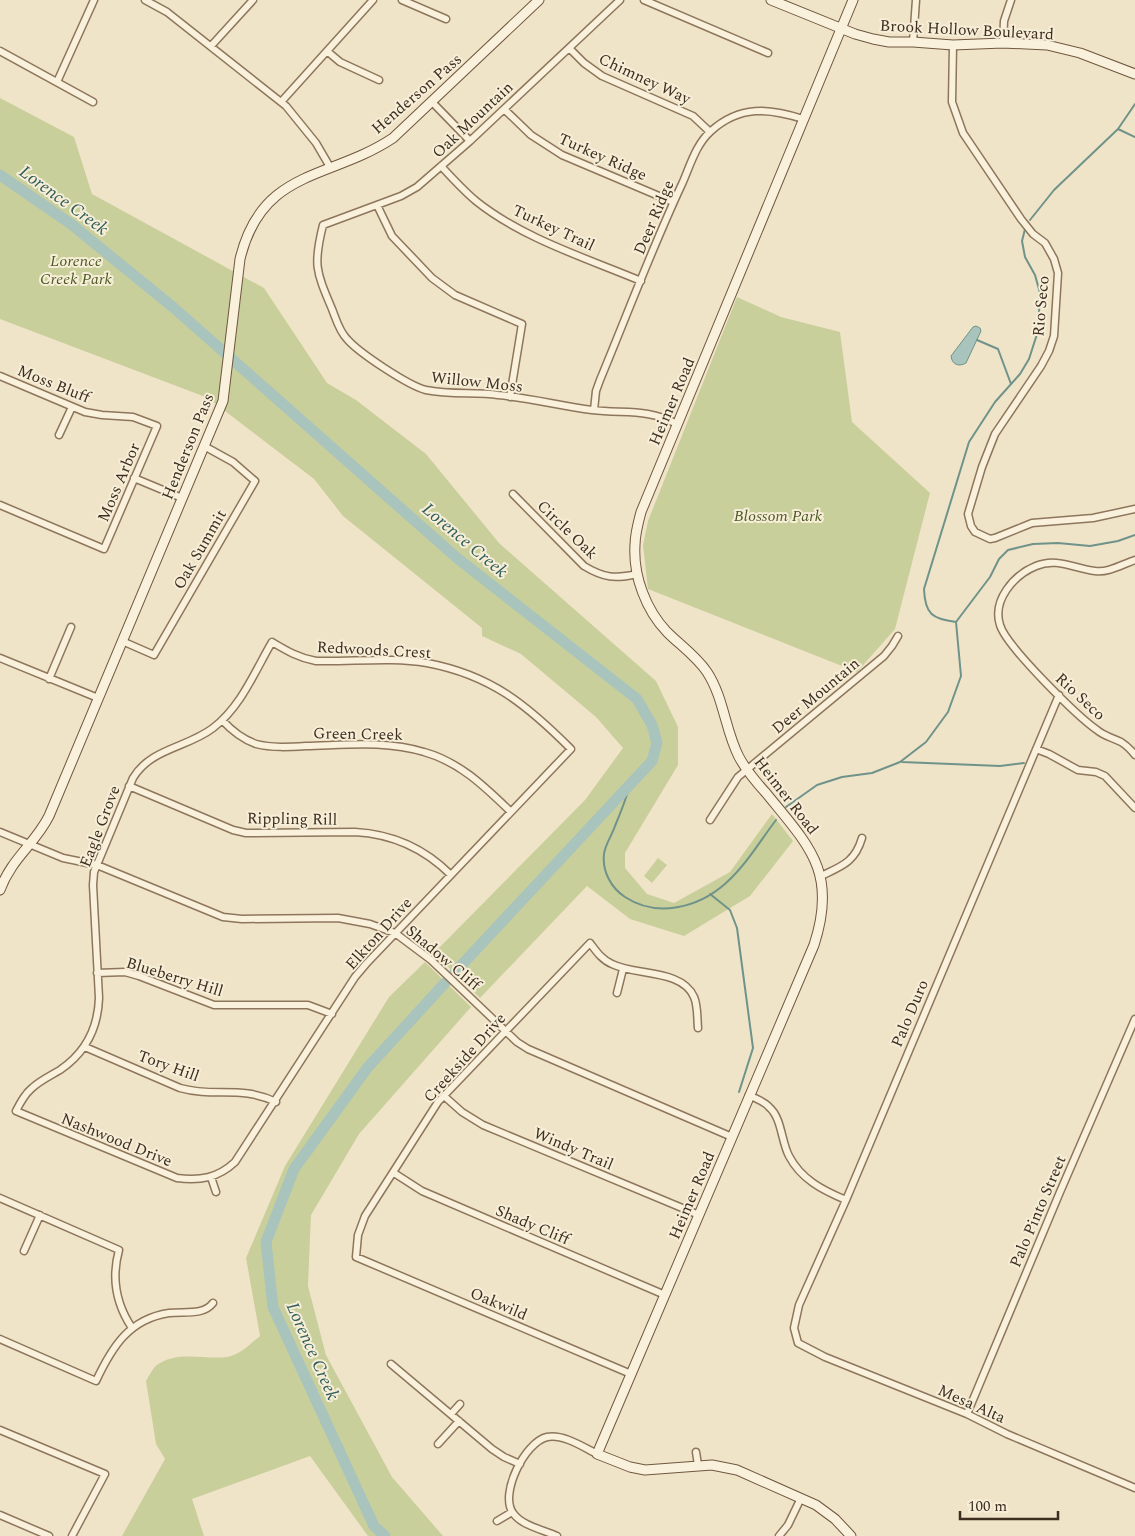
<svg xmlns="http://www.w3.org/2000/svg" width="1135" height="1536" font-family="Spectral,serif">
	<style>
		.green { fill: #c9cf9b }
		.water { fill: #a9c4bc; stroke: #6f938a }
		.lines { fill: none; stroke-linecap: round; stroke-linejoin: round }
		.stream { stroke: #6f938a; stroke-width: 2 }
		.river { stroke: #a9c4bc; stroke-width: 11 }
		.street-casing { stroke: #8d765c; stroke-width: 9 }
		.secondary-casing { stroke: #6f573f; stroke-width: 11 }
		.street { stroke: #faf1dc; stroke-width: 6 }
		.secondary { stroke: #faf1dc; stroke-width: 9 }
		.labels { text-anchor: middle; stroke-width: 4; stroke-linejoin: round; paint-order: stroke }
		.street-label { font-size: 16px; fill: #3d2e20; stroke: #f7eed8 }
		.park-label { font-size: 16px; font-style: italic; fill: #4d5a26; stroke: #f7eed8 }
		.water-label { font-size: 18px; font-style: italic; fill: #2f5d5a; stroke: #f7eed8 }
	</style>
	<rect width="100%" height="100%" fill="#f0e4c8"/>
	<!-- green -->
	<path class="green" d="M0 98 74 137 92 194 264 288 327 383 356 400 426 454 499 543 656 681 678 727V765L625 853V868L647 894 674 903 730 872 772 814 793 841 750 896 684 936 630 919 587 886 480 998 434 953 585 800 623 748 596 717 521 654 482 636V628L343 516 314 479 208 398 0 319Z
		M737 297 781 317 840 332 852 422 930 493 895 629 857 672 648 589 643 545 648 521Z
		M658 858 667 865 652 883 644 876Z
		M425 962 471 1007 359 1134 311 1215 308 1286 326 1355 392 1477 443 1536H368L310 1456 192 1499 204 1536H122L165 1459 156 1444 146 1381C149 1376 153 1368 157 1365 178 1350 204 1360 227 1357 240 1355 250 1344 260 1336L246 1258 285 1166 389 997Z"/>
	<!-- water -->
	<path class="water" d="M976 326 980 328 981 331 966 363C959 367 952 365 951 356L973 327Z"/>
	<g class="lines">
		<!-- stream -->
		<path class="stream" d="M1118 129 1135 137
			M1030 220 1054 190 1118 129 1135 104
			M977 340 998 349 1011 384
			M956 622C932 619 925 614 924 589L969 442 995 402 1020 374 1029 359 1038 331 1040 293 1035 275 1025 257 1022 241 1025 229
			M902 762 1000 766 1024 763
			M631 783C626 798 621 812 615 826 612 835 605 845 604 854 602 871 611 888 625 897 657 918 698 908 726 883 746 865 760 841 776 820
			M786 807 817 785 842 777 872 773 900 762 926 742 948 712 961 676 956 622 990 577 999 559 1008 550 1033 544 1058 543 1090 546 1118 541 1135 535
			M710 894 730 910 737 928 753 1048 739 1092"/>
		<!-- river -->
		<path class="river" d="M0 175 71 224 174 308 457 558 637 699 652 725 657 743 652 761 455 972
			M385 1536 374 1526 273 1307 266 1242 294 1169 368 1067 445 983"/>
		<defs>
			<path id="street" d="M145 0 167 12 286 106 316 143 330 167
				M402 0 446 19
				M620 0 470 141 417 187 401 196 323 225C313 265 316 271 332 309 336 319 339 331 347 339 359 353 409 386 426 390 450 395 475 392 498 395 530 398 561 406 592 410 624 414 647 408 677 424
				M644 0 768 53
				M913 42 916 0
				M1003 43 1004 21 1011 0
				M953 45 952 102 963 133 1021 219 1033 234 1045 243 1054 259 1058 273 1054 336 1049 351 1041 366 995 434 982 467 968 514 971 526 975 532 990 539 995 538 1032 523 1093 518 1135 509
				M211 46 253 0
				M569 48 584 63 602 76 693 116 710 132
				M0 51 93 102
				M327 51 340 62 379 80
				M57 82 94 0
				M281 102 373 0
				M432 102 470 141
				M504 109 531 135 562 155 673 202
				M441 166C452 178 464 191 476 201 522 238 586 258 641 281
				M377 205 392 236 432 278 455 295 522 324 510 397
				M0 376 85 412 102 415 133 417 157 426 104 549 0 505
				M594 410 596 391 600 380C627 315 652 248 682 184 690 166 696 144 711 131 740 105 769 108 803 119
				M59 435 72 407
				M134 478 182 498
				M513 494 584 566C604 578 615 579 637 574
				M1135 560C1123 564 1108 573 1095 571 1075 569 1057 557 1036 566 1014 575 992 600 1000 625 1006 646 1077 716 1097 730 1104 736 1113 738 1121 742 1126 745 1131 750 1135 755
				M122 641 154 655 255 481 233 462 204 446
				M272 642C287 651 299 658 316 661 352 662 391 657 427 663 491 675 527 705 571 749L366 964 355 977 235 1162C218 1178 200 1181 177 1178L16 1111C20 1103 24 1095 31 1089 39 1081 50 1076 60 1070 85 1053 98 1028 99 998L93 885 94 872 133 778C151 748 187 748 213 728 241 707 255 671 272 642Z
				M0 658 98 698
				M49 679 71 627
				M1059 695 846 1200 799 1305 794 1328 798 1343 825 1357 967 1414 1007 1434 1135 1488
				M222 720C232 731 242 739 256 744 272 748 289 747 306 746 345 745 386 740 424 752 460 762 485 787 511 812
				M1036 749 1049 754 1078 770 1096 772 1105 776 1135 808
				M129 786 233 830 246 833 355 832C392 834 424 848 451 875
				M710 820 738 777 884 656 892 646 898 636
				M0 832 63 858 97 865 223 917 242 919 338 918 370 924 395 933 431 960 517 1042 528 1049 732 1137
				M821 876C842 866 855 862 862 838
				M97 973 125 972 139 976 214 1005H308L332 1014
				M617 993 623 969
				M85 1047 180 1088C215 1098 241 1085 276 1102
				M749 1095C756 1099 764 1101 769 1107 782 1118 781 1141 789 1156 801 1179 822 1190 846 1200
				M444 1096 462 1112 483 1125 699 1215
				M394 1173 422 1191 665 1295
				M211 1177 216 1192
				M0 1198 119 1250C111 1279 116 1304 132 1328
				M24 1251 40 1215
				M0 1339 96 1381C112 1347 129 1319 169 1313 184 1311 203 1316 213 1303
				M391 1364 492 1449 504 1457 520 1464
				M631 1374 356 1257 358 1235 365 1216 438 1102 590 943C596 951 602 960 612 964 636 976 682 969 694 997 698 1006 697 1018 698 1028
				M451 1414 460 1404
				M967 1414 1060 1192 1135 1019
				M0 1430 105 1474 72 1536
				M438 1444 459 1421
				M696 1452 698 1465
				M0 1515 49 1536
				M497 1521 512 1512
				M557 1536C544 1530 522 1526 513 1513 499 1494 525 1442 547 1437 564 1434 583 1447 597 1454
				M779 1536 788 1525 801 1498"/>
			<path id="secondary" d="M771 0 855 34 873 39 889 42H913L953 45 1003 43 1047 45 1080 53 1135 74
				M0 890C11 859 35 844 49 816L223 401 240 259C262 168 330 180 393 138L539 0
				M851 1536 835 1519 816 1505 737 1470 712 1465 645 1470 630 1467 597 1454 814 945C838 872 809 846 766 793 756 782 746 770 739 757 725 730 724 698 707 672 696 656 680 645 667 632 646 610 633 576 635 545 635 534 638 523 641 512L853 0"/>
		</defs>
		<!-- street casing -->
		<use href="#street" class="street-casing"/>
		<!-- secondary casing -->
		<use href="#secondary" class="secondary-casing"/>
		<!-- street -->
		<use href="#street" class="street"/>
		<!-- secondary -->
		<use href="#secondary" class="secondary"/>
	</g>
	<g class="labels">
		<!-- street labels -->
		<g class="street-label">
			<text transform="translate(967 29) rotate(3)" y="6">Brook Hollow Boulevard</text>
			<text transform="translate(645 78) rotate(25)" y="6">Chimney Way</text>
			<text transform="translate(416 93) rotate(-41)" y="6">Henderson Pass</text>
			<text transform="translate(472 119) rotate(-43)" y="6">Oak Mountain</text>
			<text transform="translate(603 156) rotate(24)" y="6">Turkey Ridge</text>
			<text transform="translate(653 217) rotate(-67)" y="6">Deer Ridge</text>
			<text transform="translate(554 227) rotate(25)" y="6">Turkey Trail</text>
			<text transform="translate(1040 306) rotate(-85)" y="6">Rio Seco</text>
			<text transform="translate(477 381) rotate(6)" y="6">Willow Moss</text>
			<text transform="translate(54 383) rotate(22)" y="6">Moss Bluff</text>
			<text transform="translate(671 401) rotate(-67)" y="6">Heimer Road</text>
			<text transform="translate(187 446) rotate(-68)" y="6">Henderson Pass</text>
			<text transform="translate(118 482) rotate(-67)" y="6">Moss Arbor</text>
			<text transform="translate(568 529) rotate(44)" y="6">Circle Oak</text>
			<text transform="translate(199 549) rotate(-60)" y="6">Oak Summit</text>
			<text transform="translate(374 649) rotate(3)" y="6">Redwoods Crest</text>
			<text transform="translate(815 695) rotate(-40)" y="6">Deer Mountain</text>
			<text transform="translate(1081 696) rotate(43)" y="6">Rio Seco</text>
			<text transform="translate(358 733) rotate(1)" y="6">Green Creek</text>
			<text transform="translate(787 795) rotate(52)" y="6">Heimer Road</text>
			<text transform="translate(292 818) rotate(1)" y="6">Rippling Rill</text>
			<text transform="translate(99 826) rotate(-69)" y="6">Eagle Grove</text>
			<text transform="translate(378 933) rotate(-48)" y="6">Elkton Drive</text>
			<text transform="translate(444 957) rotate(40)" y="6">Shadow Cliff</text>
			<text transform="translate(175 976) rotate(17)" y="6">Blueberry Hill</text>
			<text transform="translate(909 1013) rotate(-67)" y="6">Palo Duro</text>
			<text transform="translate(464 1057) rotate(-48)" y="6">Creekside Drive</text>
			<text transform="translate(169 1065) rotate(20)" y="6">Tory Hill</text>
			<text transform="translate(117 1139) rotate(22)" y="6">Nashwood Drive</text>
			<text transform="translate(574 1148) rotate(23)" y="6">Windy Trail</text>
			<text transform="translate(691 1195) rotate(-67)" y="6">Heimer Road</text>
			<text transform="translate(1037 1211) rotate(-67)" y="6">Palo Pinto Street</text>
			<text transform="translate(533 1224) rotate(23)" y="6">Shady Cliff</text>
			<text transform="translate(499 1303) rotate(23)" y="6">Oakwild</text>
			<text transform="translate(972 1403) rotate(24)" y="6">Mesa Alta</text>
		</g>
		<!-- park labels -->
		<g class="park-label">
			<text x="76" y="266">Lorence<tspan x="76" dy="18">Creek Park</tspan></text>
			<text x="778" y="521">Blossom Park</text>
		</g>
		<!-- water labels -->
		<g class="water-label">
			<text transform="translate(64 200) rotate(36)" y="6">Lorence Creek</text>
			<text transform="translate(465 540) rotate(40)" y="6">Lorence Creek</text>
			<text transform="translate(313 1351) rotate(66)" y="6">Lorence Creek</text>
		</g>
	</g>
	<!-- scale -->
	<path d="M960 1511v8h98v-8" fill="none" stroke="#3d2e20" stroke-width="2.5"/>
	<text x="968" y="1511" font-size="15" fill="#3d2e20" stroke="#f7eed8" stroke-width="4" paint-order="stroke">100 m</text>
</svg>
